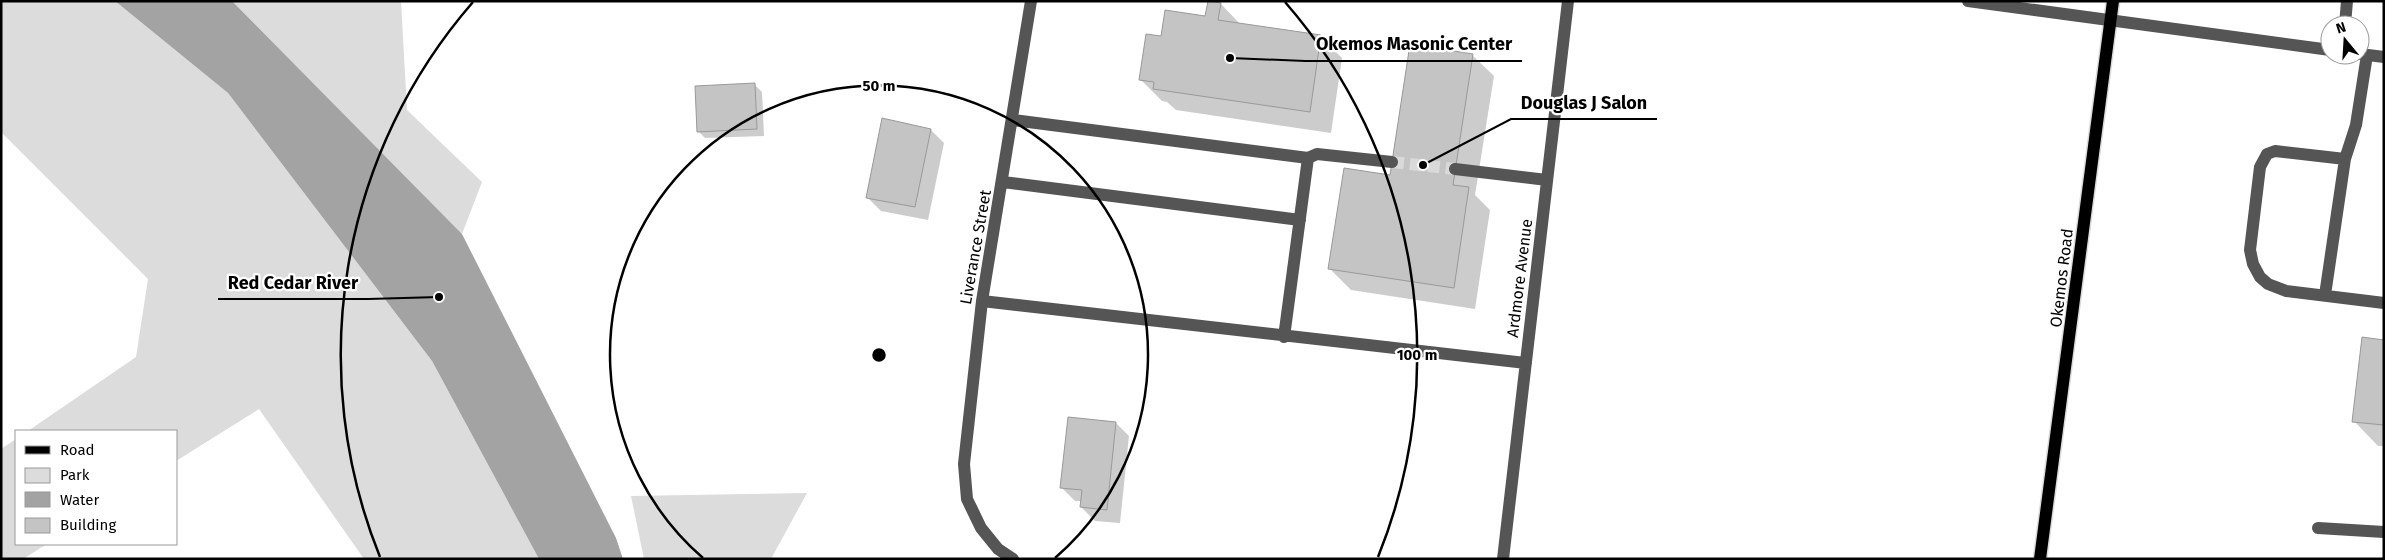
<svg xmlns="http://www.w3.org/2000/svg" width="2385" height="560" font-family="'Fira Sans',sans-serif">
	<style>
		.green { fill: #dcdcdc }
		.water { fill: #a3a3a3 }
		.shadow { fill: #0003 }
		.building { fill: #c4c4c4; stroke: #999 }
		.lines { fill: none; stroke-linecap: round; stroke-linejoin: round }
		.minor-tunnel { stroke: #d9d9d9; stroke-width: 12; stroke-dasharray: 12 6; stroke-linecap: butt }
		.major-casing { stroke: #dbdbdb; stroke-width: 15 }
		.minor { stroke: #555; stroke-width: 12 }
		.major { stroke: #000; stroke-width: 12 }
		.ring { fill: none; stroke: #000; stroke-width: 2.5 }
		.labels { text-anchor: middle; stroke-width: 4.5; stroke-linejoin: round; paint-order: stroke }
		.street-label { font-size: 16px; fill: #000; stroke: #fff }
		.centre { fill: #000; stroke: #fff; stroke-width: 2.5 }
		.ring-label { font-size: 15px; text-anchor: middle; font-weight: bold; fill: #000; stroke: #fff; stroke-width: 4.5; stroke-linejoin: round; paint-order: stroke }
		.leader { fill: none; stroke: #000; stroke-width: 2 }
		.callout-dot { fill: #000; stroke: #fff; stroke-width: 2 }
		.callout-label { font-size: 18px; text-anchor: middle; font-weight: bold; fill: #000; stroke: #fff; stroke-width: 4.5; stroke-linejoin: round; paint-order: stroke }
	</style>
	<rect width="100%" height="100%" fill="#fff"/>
	<!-- green -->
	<path class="green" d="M1 1H115L228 93 432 361 539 559H364L259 409 176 461V431H28L136 357 148 279 1 132Z
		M232 1H401L407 110 482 182 462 234Z
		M16 439V544H47L23 559H1V449Z
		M807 493 771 559H644L631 496Z"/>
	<!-- water -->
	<path class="water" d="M115 1H232L462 234 616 538 623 559H539L432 361 228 93Z"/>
	<!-- shadow -->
	<path class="shadow" d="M1221 4 1241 25 1320 36 1342 58 1331 133 1176 110 1167 102 1162 101 1140 79 1162 37 1206 17Z
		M1472 55 1494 76 1475 195 1490 210 1475 309 1351 290 1330 269Z
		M755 85 762 92 764 136 705 138 698 131Z
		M931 130 944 143 928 220 881 211 867 197Z
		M2384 341V446H2378L2354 421Z
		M1116 423 1129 436 1120 523 1095 521 1081 507 1082 501H1075L1061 487Z"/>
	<!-- building -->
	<path class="building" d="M1208 1 1221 3 1218 20 1321 35 1310 112 1153 89 1154 82 1139 80 1146 34 1161 36 1165 10 1205 16Z
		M1410 44 1473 54 1453 185 1469 187 1454 288 1328 269 1344 168 1390 175Z
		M755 83 757 129 697 132 695 86Z
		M882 118 931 129 915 207 866 198Z
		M2362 337 2384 340V425L2352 422Z
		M1068 417 1116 422 1107 510 1080 507 1082 490 1060 488Z"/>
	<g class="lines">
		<!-- minor-tunnel -->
		<path class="minor-tunnel" d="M1392 162 1455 169"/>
		<defs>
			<path id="major" d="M2040 559 2113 1"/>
		</defs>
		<!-- major casing -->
		<use href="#major" class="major-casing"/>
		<!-- minor -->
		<path class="minor" d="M1968 1 2330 50
			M2345 25 2347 1
			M2360 54 2384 57
			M1013 120 1308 158 1284 337
			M1308 158 1317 154 1392 162
			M2345 159 2275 151 2267 154 2260 167 2250 250 2253 264 2260 277 2268 284 2286 291 2384 303
			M1455 169 1547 180
			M1003 182 1300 220
			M2325 295 2345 159 2356 125 2367 55
			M982 301 1526 363
			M2318 528 2384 532
			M1013 559 998 549 981 528 967 499 964 464 982 301 1031 1
			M1503 559 1568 1"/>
		<!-- major -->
		<use href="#major" class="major"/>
	</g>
	<!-- distance rings -->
	<g class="ring">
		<path d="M703 558A269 269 0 1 1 1055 558"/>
		<path d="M380 557A538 538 0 0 1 473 2M1285 2A538 538 0 0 1 1378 557"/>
	</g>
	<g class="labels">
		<!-- street labels -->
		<g class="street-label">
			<text transform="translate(975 247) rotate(-80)" y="6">Liverance Street</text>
			<text transform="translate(1519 278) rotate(-83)" y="6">Ardmore Avenue</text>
			<text transform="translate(2061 278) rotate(-83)" y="6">Okemos Road</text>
		</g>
	</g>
	<circle cx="879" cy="355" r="8" class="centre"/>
	<g class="ring-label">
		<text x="879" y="91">50 m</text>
		<text x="1417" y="360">100 m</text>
	</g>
	<!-- callouts -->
	<path class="leader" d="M1230 58L1305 61H1522M1423 165L1511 119H1657M439 297L368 299H218"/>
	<g class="callout-dot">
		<circle cx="1230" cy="58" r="5"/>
		<circle cx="1423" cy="165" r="5"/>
		<circle cx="439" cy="297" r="5"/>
	</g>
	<g class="callout-label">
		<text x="1414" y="50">Okemos Masonic Center</text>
		<text x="1584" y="109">Douglas J Salon</text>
		<text x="293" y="289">Red Cedar River</text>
	</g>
	<!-- border -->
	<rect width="2385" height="560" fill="none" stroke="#000000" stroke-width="5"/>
	<!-- legend -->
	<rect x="15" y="430" width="162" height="115" fill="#ffffff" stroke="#999999"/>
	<rect x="25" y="446" width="25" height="8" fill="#000000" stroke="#999999"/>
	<text x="60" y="455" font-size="15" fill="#000000">Road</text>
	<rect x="25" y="468" width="25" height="15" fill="#dcdcdc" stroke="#999999"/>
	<text x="60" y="480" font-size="15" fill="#000000">Park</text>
	<rect x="25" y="492" width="25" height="15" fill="#a3a3a3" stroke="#999999"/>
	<text x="60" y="505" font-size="15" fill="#000000">Water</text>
	<rect x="25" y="518" width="25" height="15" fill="#c4c4c4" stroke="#999999"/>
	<text x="60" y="530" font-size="15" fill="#000000">Building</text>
	<!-- north arrow -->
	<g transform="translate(2345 40) rotate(342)"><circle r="24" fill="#ffffff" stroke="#999999"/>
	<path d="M0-4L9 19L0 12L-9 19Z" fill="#000000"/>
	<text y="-8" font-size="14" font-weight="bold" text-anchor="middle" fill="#000000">N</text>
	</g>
</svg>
